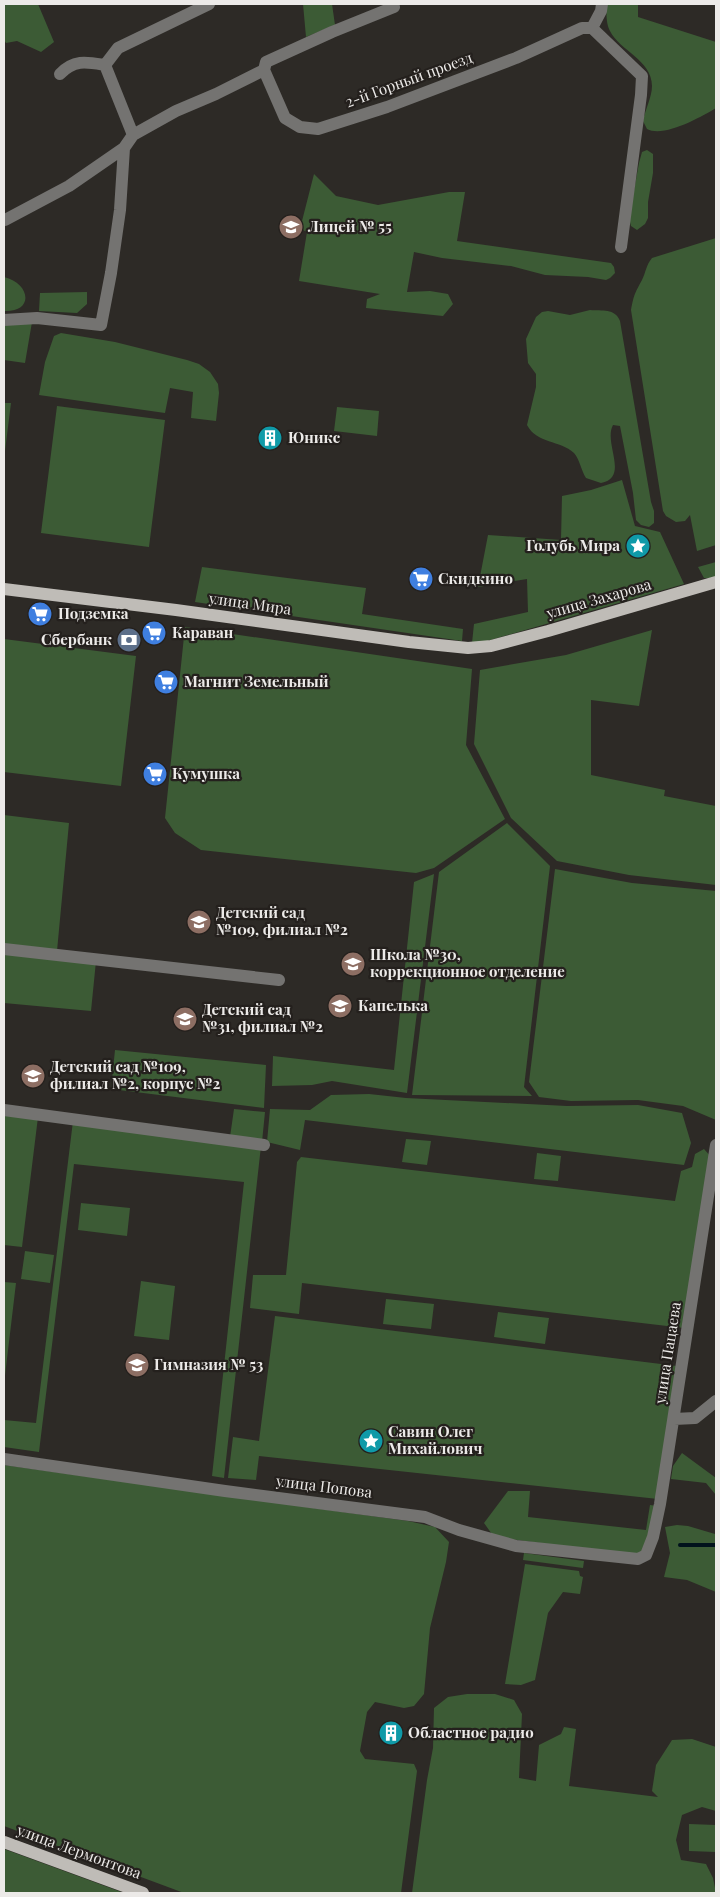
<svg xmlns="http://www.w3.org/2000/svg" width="720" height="1897" font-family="'Playfair Display',serif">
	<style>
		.green { fill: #3c5b35 }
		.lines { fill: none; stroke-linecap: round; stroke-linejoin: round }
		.stream { stroke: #01121c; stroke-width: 4 }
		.minor { stroke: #747371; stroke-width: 12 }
		.major { stroke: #bfbcb7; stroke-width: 12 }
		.labels { text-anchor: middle; stroke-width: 4.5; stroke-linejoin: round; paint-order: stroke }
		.street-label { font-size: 15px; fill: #eceae8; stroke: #24201d }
		.poi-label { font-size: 15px; font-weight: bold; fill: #eceae8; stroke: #24201d; text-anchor: start }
	</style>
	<rect width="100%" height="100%" fill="#2d2a26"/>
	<!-- green -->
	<path class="green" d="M4 4H38L54 42 41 52 17 41 6 43 4 40Z
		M303 4H332L335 25 306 37Z
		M607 4H638V17L716 42V108C701 117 664 138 647 129L643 121C645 110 652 97 652 86 652 60 620 51 610 31 606 24 606 11 607 4Z
		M647 150 653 154V173L648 202V218L645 224 637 230 631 226 629 218 639 163 642 152Z
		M314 174 336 196 378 205 449 192H465L457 241 611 263 614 267 615 273 610 278 606 280 588 277 545 275 511 266 442 258 414 252 407 292 430 291 448 294 453 304 443 316 366 308 367 299 380 294 299 281 307 232 303 230 302 221Z
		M716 238V545L697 551 690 515 685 521 676 522 666 516 663 511 631 310C634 294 635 293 642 280 646 272 646 265 652 258Z
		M4 277C30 283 35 312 4 311Z
		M87 292V304L77 313 39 311 40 293Z
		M590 310C602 311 615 308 620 321L651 502 654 511V523L649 527 641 525 636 520 633 493 620 426 613 425C603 443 630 477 601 483L586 478C581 470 580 460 574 453 560 440 537 444 527 425L536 387V374L528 363 526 339 536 317 542 312 548 311 570 315Z
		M32 322 25 363 4 360V324Z
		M61 333 115 342 187 360 199 364 210 372 218 384 219 393 216 421 191 418 193 392 170 388 165 413 39 395 45 362 54 336Z
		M4 403H11L4 459Z
		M57 406 165 420 149 547 41 533Z
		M337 407 379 411 377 436 334 431Z
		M622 480 635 526 660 532 684 584 487 641 472 643 474 624 528 612 527 579 478 587 488 535 561 540 562 496 591 490Z
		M716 562V578H704L698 567Z
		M202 567 366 588 362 614 463 629 462 641 195 602Z
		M185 627 472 669 466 745 505 819 434 868 416 873 201 850 175 833 165 818Z
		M652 630 639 706 591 700V775L665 790 664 796 716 806V885L629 875 557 861 511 818 474 744 480 670 566 655Z
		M4 639 136 656 121 786 4 772Z
		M4 815 69 823 57 951 4 946Z
		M507 823 550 866 524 1087 532 1096 412 1095 439 872Z
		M555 869 632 883 716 891V1120L683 1106 638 1100 571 1101 539 1097 529 1082Z
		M434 874 407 1093 332 1081 312 1085 272 1086 273 1056 394 1070 414 882Z
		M4 951 96 961 91 1011 4 1003Z
		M115 1050 266 1065 264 1108 111 1089Z
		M369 1094 406 1098 567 1106 638 1105 682 1113 691 1143 684 1165 305 1120 300 1150 267 1142 270 1109 310 1110 331 1095Z
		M234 1109 265 1112 262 1142 230 1137Z
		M4 1112 38 1117 22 1247 4 1245Z
		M73 1121 261 1146 224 1478 212 1476 244 1182 74 1164 39 1452 4 1447V1420L36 1423Z
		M406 1139 431 1141 427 1165 402 1162Z
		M704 1149 712 1158 684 1328 302 1283 299 1314 250 1308 253 1275H286L297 1162 301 1157 675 1201 681 1171 692 1167 695 1154Z
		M537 1153 561 1156 558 1181 534 1179Z
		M81 1203 130 1208 127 1236 78 1230Z
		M25 1251 54 1255 50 1283 21 1279Z
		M141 1281 175 1286 169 1340 134 1336Z
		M4 1282 16 1283 4 1384Z
		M386 1299 434 1304 431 1329 383 1324Z
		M498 1312 549 1318 545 1344 494 1337Z
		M275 1316 677 1366 658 1499 259 1456 256 1480 228 1478 233 1437 259 1441Z
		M682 1453 716 1478V1495L706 1483 671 1479 673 1466Z
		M4 1465 408 1521 435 1527 449 1542 446 1562 430 1628 424 1694 414 1706 404 1708 375 1702 367 1712 360 1751 365 1759 414 1764 417 1771 401 1893H184L4 1826Z
		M508 1491H530L528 1517 646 1530 650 1505 657 1506 644 1553 637 1556 494 1537 484 1523Z
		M677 1525 688 1526 715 1534 716 1531V1592L687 1580 664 1577 670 1553 665 1527Z
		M524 1553 584 1561 583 1568 523 1560Z
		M525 1564 579 1571 580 1576 583 1577 580 1594 563 1592 548 1613 535 1680 521 1685 505 1684Z
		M467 1694H495L514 1700 522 1714 519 1778 536 1781 539 1745 561 1734 564 1727 576 1729 569 1786 658 1797 652 1791 656 1765 672 1740 692 1739 716 1747V1811L702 1807 682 1815 676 1840 681 1860 706 1864 713 1878 716 1893H412L427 1780 433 1748 434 1708 448 1697Z
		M689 1824 716 1825V1852L689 1851Z
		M4 1849 124 1893H4Z"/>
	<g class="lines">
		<!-- stream -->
		<path class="stream" d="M680 1545H716"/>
		<!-- minor -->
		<path class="minor" d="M592 28 642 76 641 95 621 247
			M592 28 601 11 602 4
			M105 65 133 135
			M264 70 285 118 300 127 318 129 387 107 516 58 582 28H592
			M60 74C74 59 87 62 105 65L118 48 209 4
			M5 220 69 186 124 148 133 135 176 111 216 94 264 70 266 62 332 32 394 7
			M4 320 37 318 101 325 111 273 120 210 124 148
			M4 949 279 980
			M4 1110 264 1145
			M674 1419 695 1418 716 1401
			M4 1459 225 1491 425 1517 459 1530 516 1546 638 1559 646 1555 653 1537 660 1504 716 1145"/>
		<!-- major -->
		<path class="major" d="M4 589 176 610 409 642 468 648 491 646 548 631 716 582
			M4 1842 143 1893"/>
	</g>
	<!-- icons -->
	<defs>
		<symbol id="school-disc" viewBox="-11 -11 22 22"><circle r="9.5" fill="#8d6e63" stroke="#24201d"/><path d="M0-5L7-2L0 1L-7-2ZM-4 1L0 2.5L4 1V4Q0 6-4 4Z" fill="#fff"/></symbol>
		<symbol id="building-disc" viewBox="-11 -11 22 22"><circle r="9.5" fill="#0f9aa8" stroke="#24201d"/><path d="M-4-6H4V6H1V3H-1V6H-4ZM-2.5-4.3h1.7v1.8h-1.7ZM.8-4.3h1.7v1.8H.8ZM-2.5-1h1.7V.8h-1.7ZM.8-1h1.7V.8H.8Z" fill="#fff"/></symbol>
		<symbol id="sight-disc" viewBox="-11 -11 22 22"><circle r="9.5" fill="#0f9aa8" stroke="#24201d"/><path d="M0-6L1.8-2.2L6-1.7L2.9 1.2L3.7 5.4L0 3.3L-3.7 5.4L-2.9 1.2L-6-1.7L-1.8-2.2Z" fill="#fff"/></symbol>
		<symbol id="supermarket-disc" viewBox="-11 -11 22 22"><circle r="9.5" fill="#3f7fe0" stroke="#24201d"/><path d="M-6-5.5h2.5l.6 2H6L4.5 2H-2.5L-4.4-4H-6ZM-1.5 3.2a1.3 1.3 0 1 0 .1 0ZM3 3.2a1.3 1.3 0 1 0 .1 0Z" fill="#fff"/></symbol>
		<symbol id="bank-disc" viewBox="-11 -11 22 22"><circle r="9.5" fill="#5c6f8a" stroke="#24201d"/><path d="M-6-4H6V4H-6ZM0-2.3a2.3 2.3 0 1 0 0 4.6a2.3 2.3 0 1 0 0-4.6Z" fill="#fff"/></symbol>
	</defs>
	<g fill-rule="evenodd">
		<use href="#school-disc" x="277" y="213" width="28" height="28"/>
		<use href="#building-disc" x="256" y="424" width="28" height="28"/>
		<use href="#sight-disc" x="624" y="532" width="28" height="28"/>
		<use href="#supermarket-disc" x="407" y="565" width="28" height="28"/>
		<use href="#supermarket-disc" x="26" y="600" width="28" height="28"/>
		<use href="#supermarket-disc" x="140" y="619" width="28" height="28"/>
		<use href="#bank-disc" x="115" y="626" width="28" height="28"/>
		<use href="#supermarket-disc" x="152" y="668" width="28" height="28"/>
		<use href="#supermarket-disc" x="141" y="760" width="28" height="28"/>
		<use href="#school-disc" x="185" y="908" width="28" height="28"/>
		<use href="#school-disc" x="339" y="950" width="28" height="28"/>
		<use href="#school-disc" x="326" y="992" width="28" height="28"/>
		<use href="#school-disc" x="171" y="1005" width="28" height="28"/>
		<use href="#school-disc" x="19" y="1062" width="28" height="28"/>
		<use href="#school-disc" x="123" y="1351" width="28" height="28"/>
		<use href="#sight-disc" x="357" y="1427" width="28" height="28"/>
		<use href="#building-disc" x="377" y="1719" width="28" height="28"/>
	</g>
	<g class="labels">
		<!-- street labels -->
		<g class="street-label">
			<text transform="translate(409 80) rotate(-20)" y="5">2-й Горный проезд</text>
			<text transform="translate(599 599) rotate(-16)" y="5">улица Захарова</text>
			<text transform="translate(250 604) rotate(8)" y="5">улица Мира</text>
			<text transform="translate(668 1353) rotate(-81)" y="5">улица Пацаева</text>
			<text transform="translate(324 1487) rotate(7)" y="5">улица Попова</text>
			<text transform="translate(79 1852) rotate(20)" y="5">улица Лермонтова</text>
		</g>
		<!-- poi labels -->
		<g class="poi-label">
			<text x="308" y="232">Лицей № 55</text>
			<text x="288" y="443">Юникс</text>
			<text x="620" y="551" text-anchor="end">Голубь Мира</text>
			<text x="438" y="584">Скидкино</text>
			<text x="58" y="619">Подземка</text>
			<text x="172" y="638">Караван</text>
			<text x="112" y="645" text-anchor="end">Сбербанк</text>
			<text x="184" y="687">Магнит Земельный</text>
			<text x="172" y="779">Кумушка</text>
			<text x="216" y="918">Детский сад<tspan x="216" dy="17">№109, филиал №2</tspan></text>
			<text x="370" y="960">Школа №30,<tspan x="370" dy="17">коррекционное отделение</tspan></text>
			<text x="358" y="1011">Капелька</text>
			<text x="202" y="1015">Детский сад<tspan x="202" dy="17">№31, филиал №2</tspan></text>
			<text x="50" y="1072">Детский сад №109,<tspan x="50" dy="17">филиал №2, корпус №2</tspan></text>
			<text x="154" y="1370">Гимназия № 53</text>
			<text x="388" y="1437">Савин Олег<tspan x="388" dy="17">Михайлович</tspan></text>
			<text x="408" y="1738">Областное радио</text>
		</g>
	</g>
	<!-- border -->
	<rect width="720" height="1897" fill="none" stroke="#eceae8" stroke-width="10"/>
</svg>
